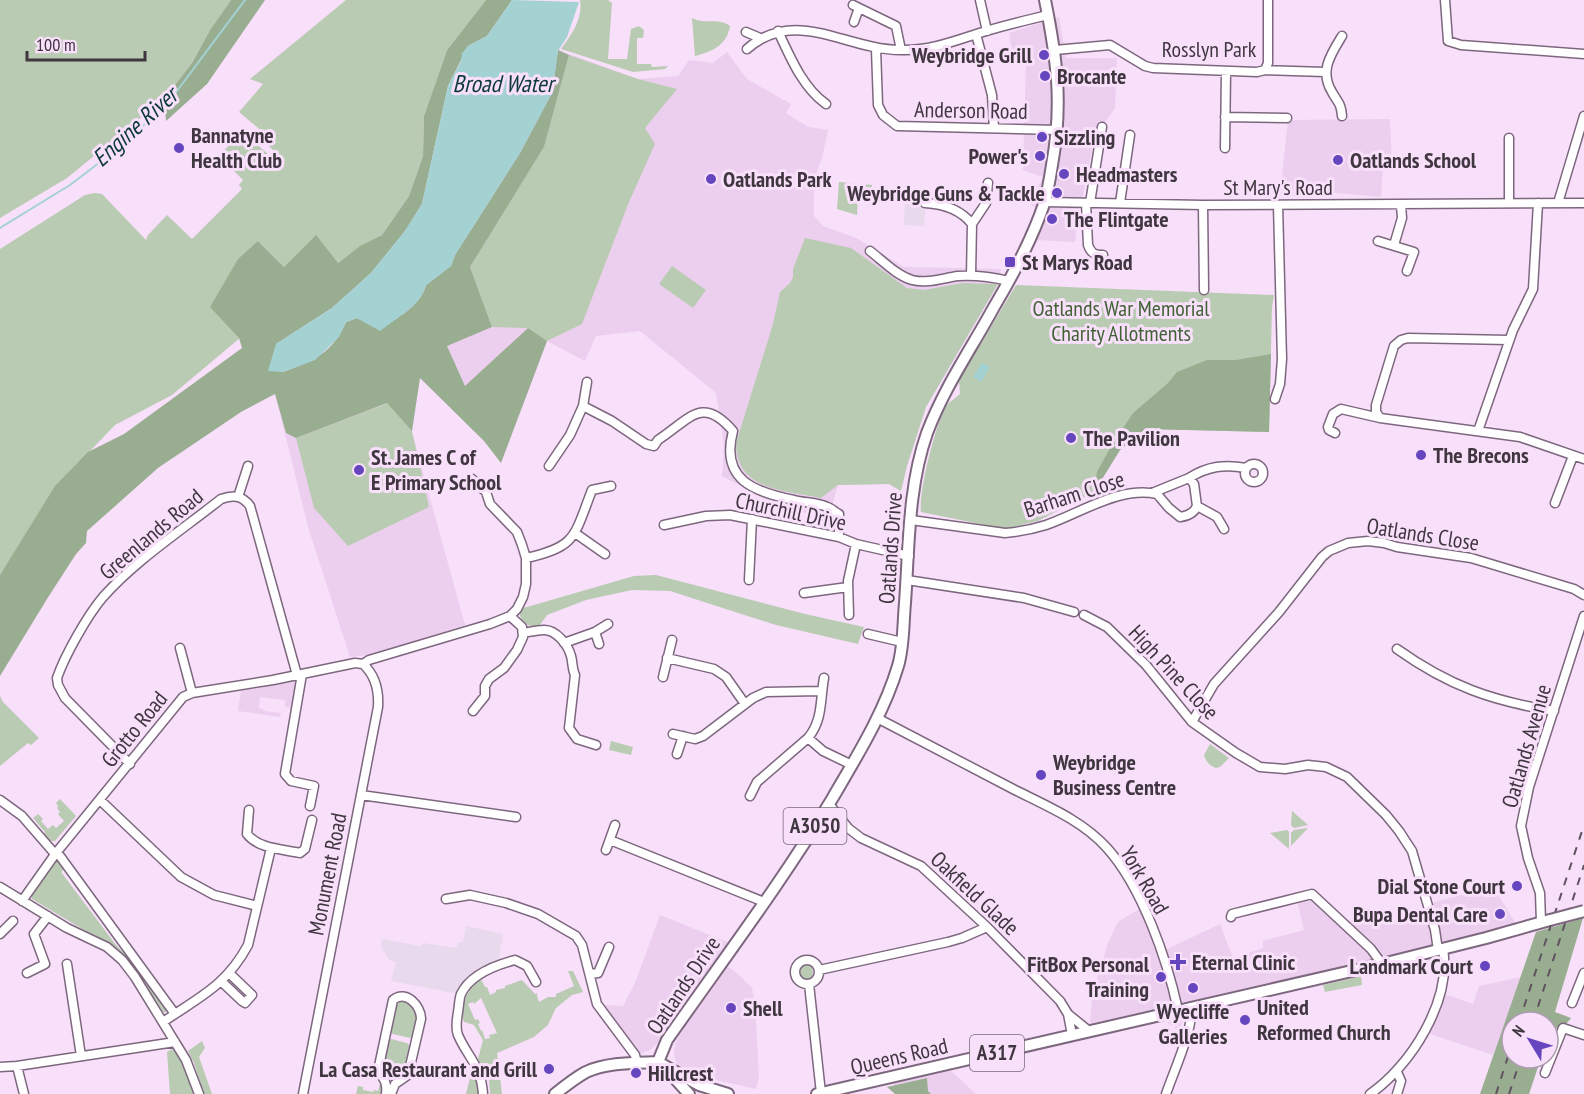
<svg xmlns="http://www.w3.org/2000/svg" width="1584" height="1094" font-family="'PT Sans Narrow',sans-serif">
	<style>
		.built { fill: #eccfee }
		.industrial { fill: #e8d9ec }
		.green { fill: #bacbb3; fill-rule: evenodd }
		.forest { fill: #99ae91 }
		.water { fill: #a4d2d3 }
		.lines { fill: none; stroke-linecap: round; stroke-linejoin: round }
		.stream { stroke: #a4d2d3; stroke-width: 2 }
		.minor-casing { stroke: #7d677e; stroke-width: 11 }
		.major-casing { stroke: #7d677e; stroke-width: 14 }
		.minor { stroke: #fff; stroke-width: 8 }
		.major { stroke: #fff; stroke-width: 10 }
		.rail { stroke: #605360; stroke-width: 2; stroke-dasharray: 8 8; stroke-linecap: butt }
		.major-bridge-casing { stroke: #7d677e; stroke-width: 14; stroke-linecap: butt }
		.major-bridge { stroke: #fff; stroke-width: 10 }
		.poi-dot { fill: #6546bf; stroke: #f8dffa; stroke-width: 2 }
		.labels { text-anchor: middle; stroke-width: 6; stroke-linejoin: round; paint-order: stroke }
		.shield { fill: #f8dffa; stroke: #776978; stroke-width: 1.5 }
		.shield-label { font-size: 21px; font-weight: bold; fill: #403640 }
		.street-label { font-size: 22px; fill: #403640; stroke: #f8dffa }
		.poi-label { font-size: 22px; font-weight: bold; fill: #403640; stroke: #f8dffa; text-anchor: start }
		.park-label { font-size: 22px; fill: #426236; stroke: #f8dffa }
		.water-label { font-size: 24px; font-style: italic; fill: #0d393b; stroke: #f8dffa }
	</style>
	<rect width="100%" height="100%" fill="#f8dffa"/>
	<!-- built -->
	<path class="built" d="M1059 17 1066 58H1117L1115 108 1094 139 1083 195 1078 209 1075 242 1037 240 1046 214 1030 204 1043 177 1023 170 1026 58 1013 57 1009 33Z
		M558 50 638 79 678 76 689 60 713 63 727 52 747 79 791 104 786 113 808 127 828 130 822 158 817 171 814 195V216L823 226 856 238 904 267 1001 269 998 284 926 407 907 466 901 491 889 484 838 485 829 518 781 508 722 476 724 446 716 393 640 331 596 336 585 361 547 341 522 408 465 386 413 316Z
		M1390 119 1392 165 1383 166 1381 197 1326 192 1280 195 1288 120Z
		M275 393 406 411 465 625 376 654 350 657 308 527Z
		M295 681 297 683 294 708 285 707V700L260 697 259 708 263 709 264 711 281 713 280 717 238 711 241 691Z
		M1491 887 1496 891 1519 929 1089 1029 1093 991 1108 943 1118 922 1144 906 1161 952 1220 924 1233 958 1263 948V941L1304 930 1297 901 1311 898 1341 924 1385 912 1386 914 1392 913 1393 918 1402 916 1404 920 1424 916 1435 902Z
		M660 915 732 944 720 961 737 973 752 988 755 1005 759 1077 756 1089 698 1076 683 1071 677 1064 674 1055 675 1044 694 1010 650 1050 640 1054 603 1005 623 1006 635 983Z
		M1521 977 1493 1055 1430 1034 1442 993 1473 1004 1479 986Z
		M1183 1018 1177 1037 1175 1026 1168 1024 1167 1020Z
		M950 1070 976 1094H903L893 1083Z"/>
	<!-- industrial -->
	<path class="industrial" d="M926 197 924 226 904 225 905 198Z
		M466 926 503 934 499 959 470 975 462 985 459 994 391 981 396 962 389 960 381 946 382 939 420 946 423 943 457 948 459 942H463Z"/>
	<!-- green -->
	<path class="green" d="M0 0H231L210 30 192 63 164 99 67 178 0 218Z
		M346 0H486L447 50 424 116 423 156 409 196 382 235 359 247 338 263 284 267 258 241 240 338 172 395 115 425 70 472 0 575V249L85 195 95 193 102 194 146 240 148 235 167 215 192 239 242 189 239 185 243 180 221 158 217 162 214 160 243 132 278 163 284 159 266 144 270 138 239 112 263 84 250 79Z
		M580 0H608L612 3 608 59H627L631 29 639 26 644 30 643 38H637V64H651L652 67 668 66 665 69 633 72 561 49C572 34 583 19 580 0Z
		M692 18C705 25 718 17 730 26 727 45 712 52 695 56Z
		M569 55 638 79 677 89 645 128 655 144 629 202 582 324 547 341 528 328 492 327 470 267 544 147Z
		M839 182 872 185V195H858L857 215 837 209Z
		M805 238 851 248 907 288 924 290 963 283 998 284 926 407 907 466 901 491 889 484 838 485 821 498C785 490 736 491 736 443L773 324 780 292 790 283 793 277V269Z
		M672 266 706 290 693 308 659 284Z
		M1016 285 1274 295 1272 307 1269 432 1145 429 1120 450 1094 492 1038 521 1005 529 921 512C918 493 936 423 946 406 950 401 956 398 960 394L959 380Z
		M388 403 412 431 429 507 348 546 314 508 296 438Z
		M656 575 805 614 864 627 858 644 776 625 670 591 632 590 586 600 547 615 540 625 532 627C522 622 519 619 520 609L634 576Z
		M0 696 3 702 39 738 31 745 28 743 0 766Z
		M611 741 633 747 631 755 609 750Z
		M1210 744 1229 758 1220 767 1216 768C1209 765 1206 762 1204 755Z
		M60 799 76 816 55 841H48L43 836 45 832 33 818 38 814 43 819 41 821 48 829 53 825 56 828 64 821 58 814 60 812 57 808 58 806 56 803Z
		M1292 811 1308 825 1294 828 1291 825Z
		M1308 828 1291 846V833L1294 830Z
		M1287 830 1289 832V849L1270 833Z
		M59 858 66 867 61 872 116 945 122 951 127 947 168 1010 164 1013 134 968 119 951 32 899V895Z
		M799 972a7 7 0 1 1 14 0a7 7 0 1 1-14 0Z
		M568 971H573L583 992 572 995 556 1008 548 1025 534 1037 497 1053 502 1094H490L489 1079 478 1059 483 1040 474 1025 464 1022C458 1006 469 987 481 979L485 987H487L490 995 496 992V990L505 988V986L522 980 535 994 537 993V996L539 1002 548 997H556V994L574 986ZM481 998 497 1033 489 1035 490 1038 485 1039 482 1030 481 1031 478 1024 480 1023 478 1019 475 1020 468 1004 473 1002 474 1004Z
		M1361 976 1362 985 1325 992 1323 985Z
		M398 999 410 1001 417 1013 413 1036 410 1038 393 1034 390 1031 395 1001Z
		M391 1039 407 1043 410 1046 405 1072 396 1079 389 1078 382 1069 387 1041Z
		M202 1041 205 1048 199 1057 212 1094H204L194 1063 188 1051Z
		M172 1049C184 1057 189 1080 194 1094H170L167 1052Z
		M375 1069 383 1083V1094H356L358 1086 363 1087V1090L373 1092 374 1090 378 1091 381 1080 373 1078Z
		M472 1069 478 1079V1094H466Z"/>
	<!-- forest -->
	<path class="forest" d="M231 0H265L207 84 166 121 164 99 192 63 210 30Z
		M486 0H512L487 36 468 46 448 86 422 204 405 231 371 273 332 308 276 344 283 372C313 361 333 353 346 322L357 318 380 330C397 317 420 307 426 285L451 266 455 255 520 153 552 93 558 50 569 55 544 147 470 267 492 327 447 346 465 386 528 328 547 341 501 463 484 441 420 378 412 431 387 403 296 438 286 433 275 394 241 412 158 468 87 531 86 543 76 554 47 599 0 676V575L55 486 88 452 124 434 242 348 239 338 210 307 238 259 258 241 284 267 316 235 338 263 360 246 382 235 409 196 423 156 424 116 447 50Z
		M1271 354 1269 432 1145 429 1120 450 1094 492 1097 472 1111 446 1133 413 1168 383 1177 372 1207 360H1236Z
		M1583 918 1555 1012 1571 1018 1563 1028H1551L1548 1038V1022H1512V1058H1541L1529 1094H1480L1536 932Z
		M927 1078 928 1091 931 1094H895L887 1087Z"/>
	<!-- water -->
	<path class="water" d="M512 0 579 2 567 37 558 51 552 93 520 153 455 255 451 266 426 285C420 307 397 317 380 331L357 318 346 322 339 337 315 360 283 372 268 371 276 344 332 308 371 273 405 231 422 204 448 86 461 61 462 53 468 46 487 36Z
		M982 363 990 367 981 382 973 377Z"/>
	<g class="lines">
		<!-- stream -->
		<path class="stream" d="M0 228 70 185 121 146 168 103 245 0"/>
		<defs>
			<path id="minor" d="M980 0 987 31
				M1445 0 1448 41 1461 45 1584 54
				M853 5 896 26 901 50
				M854 22 859 8
				M778 31C790 57 803 88 826 104
				M746 32 760 38
				M976 34 992 95 994 128
				M1342 36C1331 54 1319 71 1332 92 1338 103 1341 103 1342 116
				M747 49C796 6 845 50 901 50 931 51 957 40 986 31 1006 25 1027 20 1048 15
				M876 49 878 105 883 115 897 126 1057 130
				M1055 50 1110 45 1145 66 1153 68 1257 72 1265 70 1268 63V0
				M1265 70 1325 72
				M1225 117 1287 118
				M1509 138V203
				M1225 148 1226 71
				M1045 202 1203 205 1584 203
				M925 203C943 204 961 210 972 224L971 276
				M1086 203 1088 245C1091 253 1094 255 1103 255
				M1090 203 1102 127
				M1120 203 1130 135
				M1558 203 1584 116
				M1203 205 1204 290
				M972 224 986 203 988 183
				M1378 241 1414 252 1407 271
				M1394 245 1402 218 1401 205
				M870 251C883 261 896 275 912 280 927 284 943 278 958 276 975 275 992 277 1009 281
				M587 382 583 406 612 421 646 444 654 446 658 440C690 419 702 395 733 431 720 480 754 492 794 500 805 503 817 502 827 507 831 508 835 512 839 514V537
				M1275 399 1280 384 1282 359 1278 205
				M1380 418 1376 412V405L1394 346 1401 340 1408 338 1509 340
				M1478 431 1513 330 1533 289 1538 203
				M1335 433 1329 430 1328 427 1333 414 1341 409 1380 418 1520 437 1584 459
				M1245 473a9 9 0 1 1 18 0a9 9 0 1 1-18 0Z
				M549 466 570 435 583 406
				M1189 478C1208 466 1225 464 1246 468
				M1152 493 1189 478 1194 484 1197 506
				M238 497 248 466
				M1555 503 1573 456
				M911 520 1005 533C1018 532 1033 529 1046 525 1081 513 1119 486 1157 494L1169 508 1180 517C1188 516 1194 513 1197 506L1217 517 1224 529
				M664 525 706 516 730 515 839 537 856 544 909 556
				M575 533 605 554
				M526 558C577 547 574 536 592 490L611 486
				M749 580 752 519
				M907 580 1024 598 1074 612
				M804 593 848 587
				M849 615 848 581 856 544
				M1084 615 1107 627 1146 665 1192 722 1236 753 1260 767 1285 769 1308 765 1326 767 1347 777 1386 815 1399 831 1412 851 1435 930 1438 950
				M595 632 608 624
				M523 633C530 632 537 630 543 630 556 629 568 645 571 656 573 663 572 669 575 675L569 728 577 739 596 745
				M868 634 902 642
				M564 643 595 632 599 644
				M180 648 192 693
				M1397 649C1449 686 1492 701 1554 711
				M667 658 714 669 726 677 745 704
				M363 664 369 660 490 624 510 616 517 609 523 597 526 584V558L522 545 517 532 490 504 486 492 472 479
				M302 674 285 774 291 781 314 786 310 806
				M663 677 672 640
				M473 711 485 696V686L489 679 504 668 517 650 523 637 522 627 510 616
				M877 718C923 742 969 766 1015 790 1047 806 1083 821 1107 848 1142 887 1167 959 1178 1010
				M1192 722 1214 684 1279 612 1322 557 1329 551 1348 543 1368 541 1384 543 1397 547 1471 558 1574 589 1584 595
				M673 734 695 739 703 736 753 698 766 692 821 691
				M808 738 823 751 852 765
				M677 754 683 736
				M130 764 65 698 58 685 57 678C65 655 87 616 103 597 136 560 182 530 221 499 233 495 242 495 250 506L297 675
				M361 795 516 817
				M750 796 757 782 808 738C823 720 820 700 824 678
				M0 800 22 816 55 854
				M100 800 181 877 214 895 257 906
				M829 804 848 828 861 838 921 866 987 927 1060 1001 1068 1014 1072 1035
				M249 810 247 834C259 849 282 849 300 853L305 849 312 820
				M610 840 764 902
				M606 850 615 825
				M57 852 175 1014
				M0 887 67 928 107 947 122 960 135 977 186 1060 199 1094
				M446 899 470 895 506 903 538 914 576 936 582 945 597 1004 635 1055 637 1063
				M22 901 56 853 183 697 192 693 273 680 355 663 363 664
				M1231 917 1232 914 1312 894 1371 949 1382 964
				M1541 922 1540 893 1528 858 1521 826 1529 787 1584 616
				M0 934 13 921
				M795 972a12 12 0 1 1 24 0a12 12 0 1 1-24 0Z
				M67 964 81 1056
				M819 970 948 942 962 938 987 927
				M27 973 45 964 34 934 48 916
				M590 974 598 973 609 947
				M222 982 242 1001 245 1003 252 995 229 973
				M809 984 821 1093
				M1572 1003 1584 973
				M1068 1014 1089 1031
				M163 1022C199 997 226 986 248 945L271 848
				M17 1066 24 1094
				M0 1067 17 1066 175 1042
				M1397 1072 1401 1081 1397 1094
				M1545 1073 1563 1028 1584 1035
				M303 1094 378 707C379 691 375 675 363 664
				M386 1094C388 1077 379 1078 379 1066L393 1000C406 989 421 1006 421 1019L408 1075 395 1084 391 1094
				M483 1094C481 1065 468 1058 458 1035 455 1027 457 1020 458 1012 459 1007 459 999 461 994 470 975 496 965 515 960L527 966 536 982
				M1166 1094C1173 1073 1194 1028 1191 1007
				M1370 1094C1411 1066 1452 1000 1443 949"/>
			<path id="major" d="M658 1062 667 1040C723 960 782 882 832 799 857 756 884 713 898 666 904 646 903 624 905 603 909 547 908 487 927 433 944 388 971 349 994 307 1013 275 1032 239 1044 204 1048 191 1050 178 1052 165 1063 105 1057 59 1045 0
				M658 1062 699 1085 728 1094
				M669 1072 689 1094
				M555 1094C565 1086 575 1078 586 1072 608 1062 635 1063 658 1062
				M817 1094 1382 964 1486 938 1550 920"/>
		</defs>
		<!-- minor casing -->
		<use href="#minor" class="minor-casing"/>
		<!-- major casing -->
		<use href="#major" class="major-casing"/>
		<!-- minor -->
		<use href="#minor" class="minor"/>
		<!-- major -->
		<use href="#major" class="major"/>
		<!-- rail -->
		<path class="rail" d="M1519 1022 1584 825
			M1533 1022 1584 865
			M1496 1094 1512 1044
			M1509 1094 1521 1058"/>
		<defs>
			<path id="major-bridge" d="M1550 920 1584 911"/>
		</defs>
		<!-- major-bridge casing -->
		<use href="#major-bridge" class="major-bridge-casing"/>
		<!-- major-bridge -->
		<use href="#major-bridge" class="major-bridge"/>
	</g>
	<!-- markers -->
	<g class="poi-dot">
		<circle cx="1044" cy="55" r="6"/>
		<circle cx="1045" cy="76" r="6"/>
		<circle cx="1042" cy="137" r="6"/>
		<circle cx="179" cy="148" r="6"/>
		<circle cx="1040" cy="156" r="6"/>
		<circle cx="1338" cy="160" r="6"/>
		<circle cx="1064" cy="174" r="6"/>
		<circle cx="711" cy="179" r="6"/>
		<circle cx="1057" cy="193" r="6"/>
		<circle cx="1052" cy="219" r="6"/>
		<rect x="1004" y="256" width="12" height="12" rx="3"/>
		<circle cx="1071" cy="438" r="6"/>
		<circle cx="1421" cy="455" r="6"/>
		<circle cx="359" cy="470" r="6"/>
		<circle cx="1041" cy="775" r="6"/>
		<circle cx="1517" cy="886" r="6"/>
		<circle cx="1500" cy="914" r="6"/>
		<path d="M1175 953h6v6h6v6h-6v6h-6v-6h-6v-6h6z"/>
		<circle cx="1485" cy="966" r="6"/>
		<circle cx="1161" cy="977" r="6"/>
		<circle cx="1193" cy="988" r="6"/>
		<circle cx="731" cy="1008" r="6"/>
		<circle cx="1245" cy="1020" r="6"/>
		<circle cx="549" cy="1069" r="6"/>
		<circle cx="636" cy="1073" r="6"/>
	</g>
	<g class="labels">
		<!-- shield labels -->
		<g class="shield">
			<rect x="783.5" y="808" width="63" height="36" rx="4.5"/>
			<rect x="970" y="1035" width="54" height="36" rx="4.5"/>
		</g>
		<g class="shield-label">
			<text x="815" y="833">A3050</text>
			<text x="997" y="1060">A317</text>
		</g>
		<!-- street labels -->
		<g class="street-label">
			<text x="1209" y="57">Rosslyn Park</text>
			<text transform="translate(971 110) rotate(1)" y="8">Anderson Road</text>
			<text x="1278" y="195">St Mary's Road</text>
			<text transform="translate(1074 494) rotate(-18)" y="8">Barham Close</text>
			<text transform="translate(791 511) rotate(12)" y="8">Churchill Drive</text>
			<text transform="translate(151 534) rotate(-40)" y="8">Greenlands Road</text>
			<text transform="translate(1423 534) rotate(9)" y="8">Oatlands Close</text>
			<text transform="translate(890 548) rotate(-86)" y="8">Oatlands Drive</text>
			<text transform="translate(1174 672) rotate(47)" y="8">High Pine Close</text>
			<text transform="translate(134 729) rotate(-51)" y="8">Grotto Road</text>
			<text transform="translate(1526 746) rotate(-74)" y="8">Oatlands Avenue</text>
			<text transform="translate(327 874) rotate(-79)" y="8">Monument Road</text>
			<text transform="translate(1145 880) rotate(60)" y="8">York Road</text>
			<text transform="translate(975 893) rotate(43)" y="8">Oakfield Glade</text>
			<text transform="translate(683 985) rotate(-56)" y="8">Oatlands Drive</text>
			<text transform="translate(899 1056) rotate(-13)" y="8">Queens Road</text>
		</g>
		<!-- poi labels -->
		<g class="poi-label">
			<text x="1032" y="63" text-anchor="end">Weybridge Grill</text>
			<text x="1057" y="84">Brocante</text>
			<text x="191" y="143">Bannatyne<tspan x="191" dy="25">Health Club</tspan></text>
			<text x="1054" y="145">Sizzling</text>
			<text x="1028" y="164" text-anchor="end">Power's</text>
			<text x="1350" y="168">Oatlands School</text>
			<text x="1076" y="182">Headmasters</text>
			<text x="723" y="187">Oatlands Park</text>
			<text x="1045" y="201" text-anchor="end">Weybridge Guns &amp; Tackle</text>
			<text x="1064" y="227">The Flintgate</text>
			<text x="1022" y="270">St Marys Road</text>
			<text x="1083" y="446">The Pavilion</text>
			<text x="1433" y="463">The Brecons</text>
			<text x="371" y="465">St. James C of<tspan x="371" dy="25">E Primary School</tspan></text>
			<text x="1053" y="770">Weybridge<tspan x="1053" dy="25">Business Centre</tspan></text>
			<text x="1505" y="894" text-anchor="end">Dial Stone Court</text>
			<text x="1488" y="922" text-anchor="end">Bupa Dental Care</text>
			<text x="1192" y="970">Eternal Clinic</text>
			<text x="1149" y="972" text-anchor="end">FitBox Personal<tspan x="1149" dy="25">Training</tspan></text>
			<text x="1473" y="974" text-anchor="end">Landmark Court</text>
			<text x="1257" y="1015">United<tspan x="1257" dy="25">Reformed Church</tspan></text>
			<text x="743" y="1016">Shell</text>
			<text x="1193" y="1019" text-anchor="middle">Wyecliffe<tspan x="1193" dy="25">Galleries</tspan></text>
			<text x="537" y="1077" text-anchor="end">La Casa Restaurant and Grill</text>
			<text x="648" y="1081">Hillcrest</text>
		</g>
		<!-- park labels -->
		<g class="park-label">
			<text x="1121" y="316">Oatlands War Memorial<tspan x="1121" dy="25">Charity Allotments</tspan></text>
		</g>
		<!-- water labels -->
		<g class="water-label">
			<text x="503" y="92">Broad Water</text>
			<text transform="translate(135 127) rotate(-42)" y="8">Engine River</text>
		</g>
	</g>
	<!-- north arrow -->
	<g transform="translate(1530 1040) rotate(308)"><circle r="28" fill="#f8dffa" stroke="#ae9bb0" stroke-width="1.5"/>
	<path d="M0-4.5L10 22L0 15L-10 22Z" fill="#6546bf"/>
	<text y="-9" font-size="16" font-weight="bold" text-anchor="middle" fill="#403640">N</text>
	</g>
	<!-- scale -->
	<path d="M27 51v9h118v-9" fill="none" stroke="#403640" stroke-width="3"/>
	<text x="36" y="51" font-size="18" fill="#403640" stroke="#f8dffa" stroke-width="4.5" paint-order="stroke">100 m</text>
</svg>
